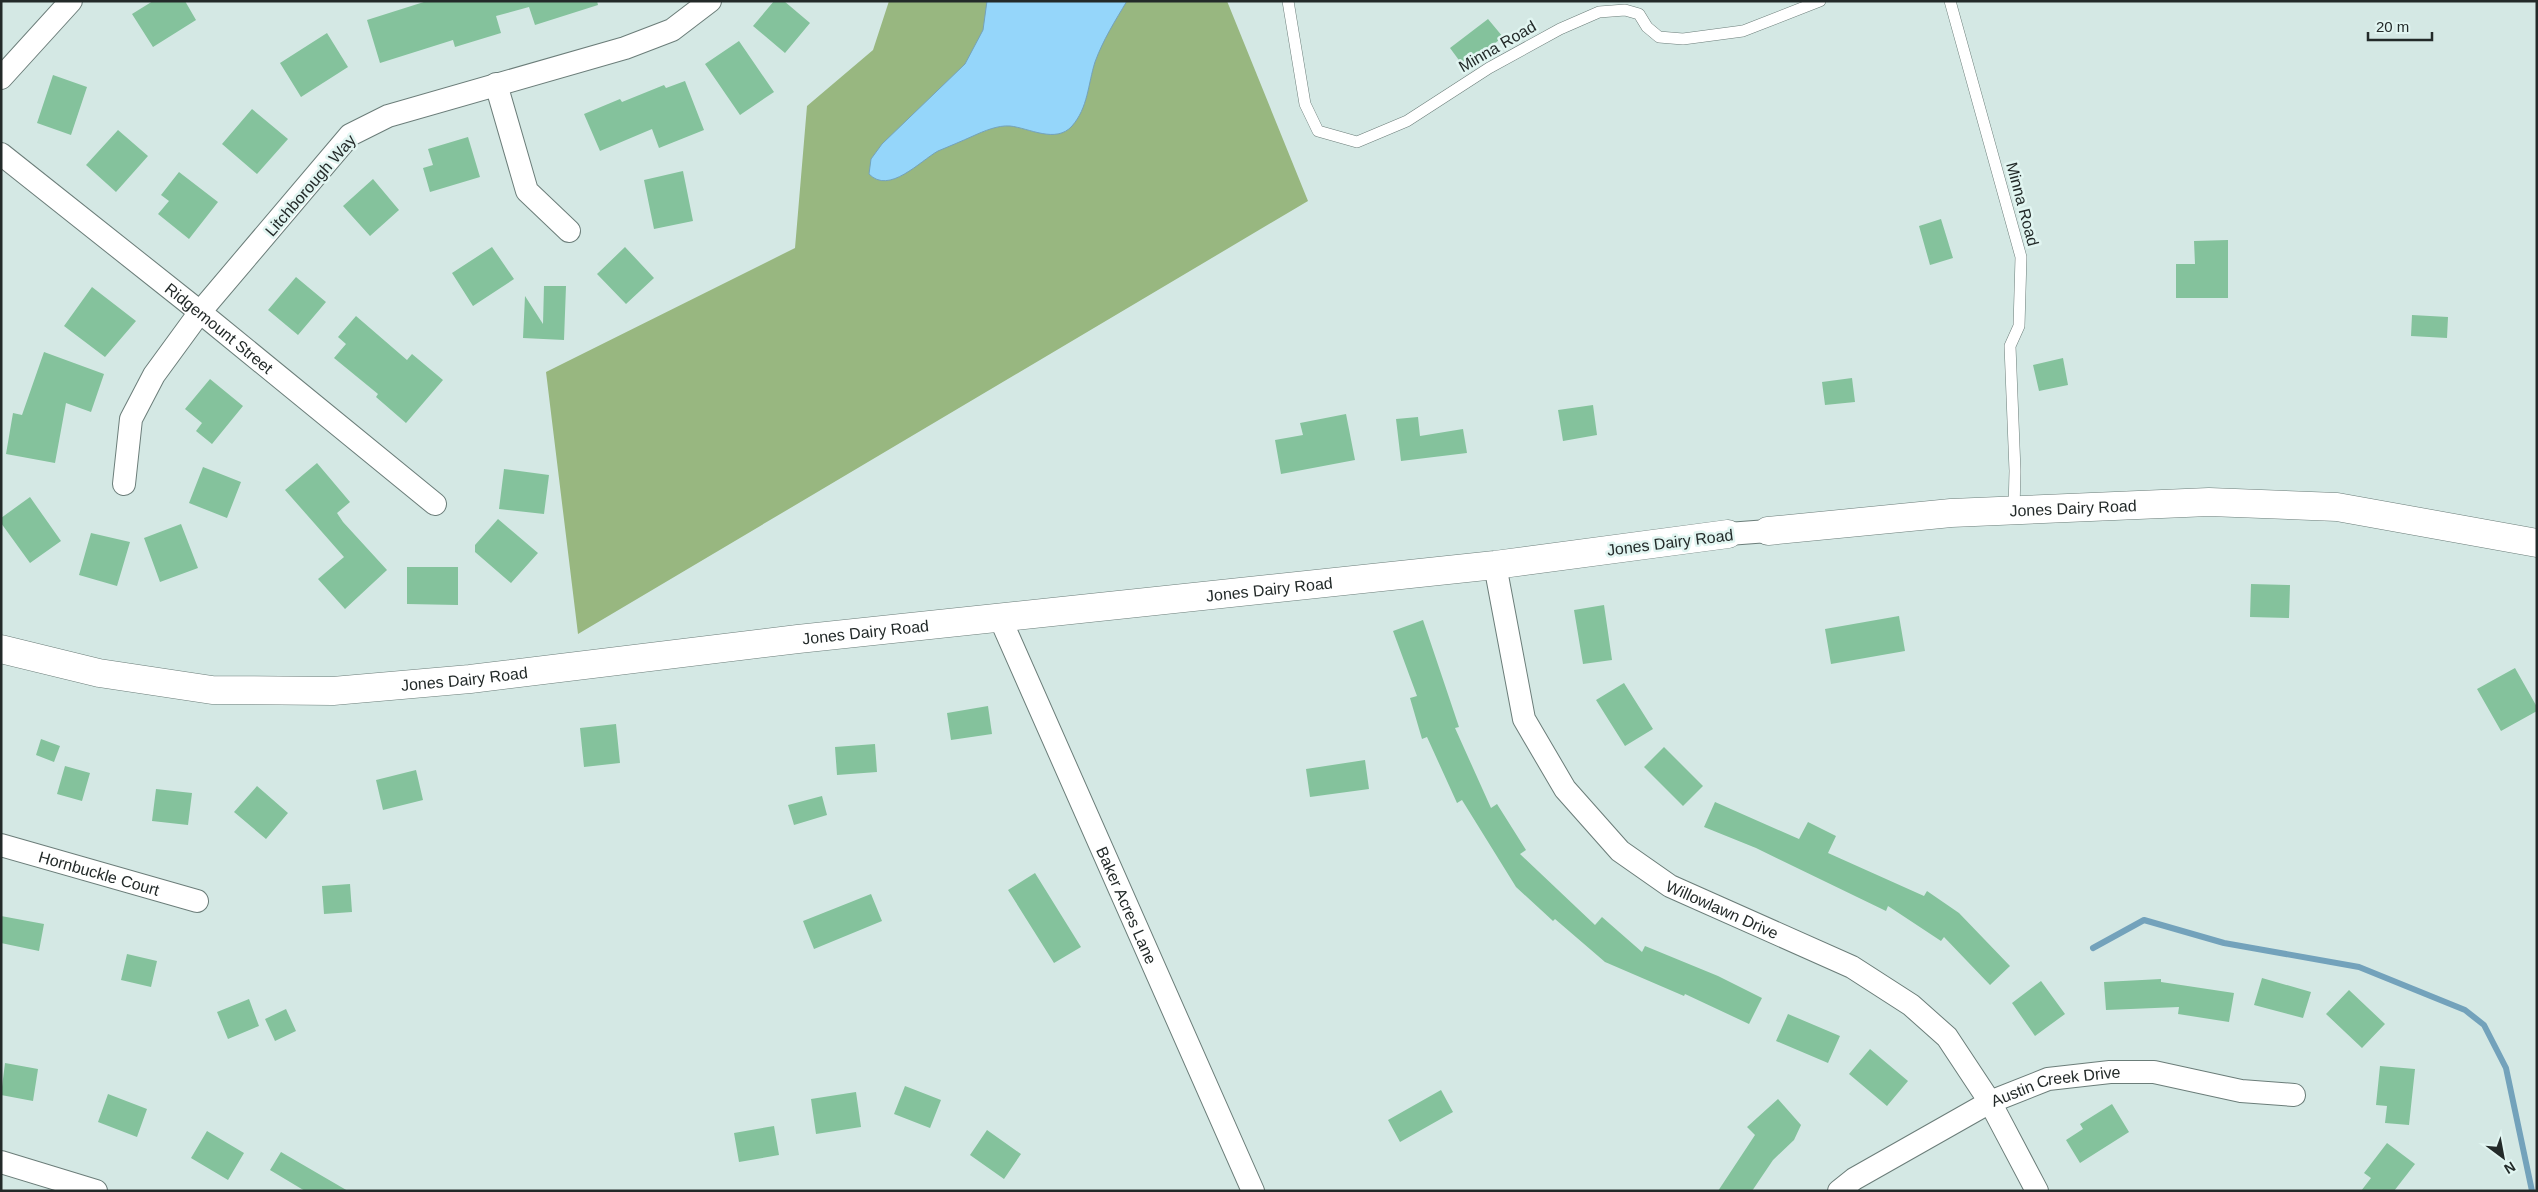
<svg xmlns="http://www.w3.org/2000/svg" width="2538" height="1192" font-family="Arial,sans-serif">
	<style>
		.forest { fill: #98b780 }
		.water { fill: #95d6fa; stroke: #73a2bb }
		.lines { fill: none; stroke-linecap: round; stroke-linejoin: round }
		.stream { stroke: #73a2bb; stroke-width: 6 }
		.building { fill: #84c29c }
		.lane-casing { stroke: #6b7d79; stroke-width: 12 }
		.street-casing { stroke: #6b7d79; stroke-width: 24 }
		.secondary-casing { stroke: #6b7d79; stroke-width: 29 }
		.lane { stroke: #fff; stroke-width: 11 }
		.street { stroke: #fff; stroke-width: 22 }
		.secondary { stroke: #fff; stroke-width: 28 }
		.labels { text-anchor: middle; stroke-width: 5; stroke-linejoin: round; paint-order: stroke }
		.street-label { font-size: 16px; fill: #232a29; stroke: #e1f5f1 }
	</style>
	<rect width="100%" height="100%" fill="#d4e8e4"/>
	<!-- forest -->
	<path class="forest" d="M889 1H1227L1308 201 578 634 546 372 795 248 807 106 873 50Z"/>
	<!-- water -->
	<path class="water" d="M987 1H1127C1115 21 1103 40 1095 62 1088 84 1088 108 1072 126 1056 144 1029 128 1010 126 998 125 984 131 973 136 962 141 950 146 938 151 920 161 889 195 869 174L871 159 882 144 965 64 983 30Z"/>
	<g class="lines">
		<!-- stream -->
		<path class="stream" d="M2093 948 2144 920 2224 943 2359 967 2465 1010 2484 1025 2506 1068 2532 1191"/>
	</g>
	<!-- building -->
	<path class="building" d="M153 1H185L196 20 153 47 132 14Z
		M427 1H597L598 5 535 25 529 7 496 16 501 33 455 47 453 40 380 63 367 20Z
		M774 1H784L810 23 785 53 753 26Z
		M1488 19 1503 37 1464 67 1450 48Z
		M327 33 348 67 301 97 280 63Z
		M739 41 774 92 740 115 705 64Z
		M53 75 87 87 71 135 37 123Z
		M685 81 704 130 659 148 652 129 600 151 584 114 620 99 622 102 664 85 666 88Z
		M252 109 288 139 257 174 222 144Z
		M118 130 148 156 116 192 86 165Z
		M468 137 480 177 430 192 423 168 433 165 428 149Z
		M683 171 693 221 654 229 644 180Z
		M179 172 218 202 189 239 158 214 169 201 161 195Z
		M373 179 399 210 370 236 343 206Z
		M1941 219 1953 258 1930 265 1919 226Z
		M2228 240V298H2176V264H2195L2194 241Z
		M492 247 514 279 473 306 452 273Z
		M625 247 654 278 626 304 597 274Z
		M296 277 326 302 298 335 268 310Z
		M544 286H566L564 340 523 338 525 296 543 324Z
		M92 287 136 321 105 357 64 326Z
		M2412 315 2448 317 2447 338 2411 336Z
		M356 316 407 360 412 354 443 380 406 423 376 397 378 394 334 358 346 344 338 337Z
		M44 352 104 374 91 412 66 403 55 463 6 454 13 413 22 415Z
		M2063 358 2068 385 2039 391 2033 365Z
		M1852 378 1855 402 1825 405 1822 382Z
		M210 379 243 406 212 444 196 431 202 423 185 409Z
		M1593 405 1597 435 1563 441 1558 410Z
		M1346 414 1355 460 1281 474 1275 440 1303 435 1300 423Z
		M1418 417 1420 436 1463 429 1467 453 1401 461 1396 419Z
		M317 463 350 502 337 513 343 522 387 570 345 609 318 579 344 557 285 490Z
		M203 467 241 482 227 518 189 503Z
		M504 469 549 475 544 514 499 509Z
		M30 497 61 541 30 563 1 523V518Z
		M498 519 538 553 511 583 475 552V545Z
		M181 524 198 568 160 582 144 538Z
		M91 533 130 542 117 586 79 575Z
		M407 567H458V605L407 604Z
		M2251 584 2290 585 2289 618 2250 617Z
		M1604 605 1612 660 1583 664 1574 610Z
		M1899 616 1905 651 1831 664 1825 629Z
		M1423 620 1459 727 1455 728 1491 808 1497 804 1526 850 1520 854 1595 925 1602 917 1642 952 1645 946 1718 976 1762 998 1749 1024 1685 994 1684 996 1605 962 1555 919 1553 921 1516 887 1462 800 1457 803 1427 737 1422 739 1410 698 1417 696 1393 631Z
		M2515 668 2537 707V711L2501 731 2477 689Z
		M1624 683 1653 729 1625 746 1596 700Z
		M988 706 992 734 951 740 947 713Z
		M616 724 620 763 584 767 580 728Z
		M41 739 60 746 54 762 36 755Z
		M875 744 877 772 837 775 835 747Z
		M1664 747 1703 786 1683 806 1644 767Z
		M1365 760 1369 789 1310 797 1306 769Z
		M65 766 90 773 82 801 57 794Z
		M416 770 423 800 383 810 376 780Z
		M257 786 288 813 266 839 234 812Z
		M156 789 192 793 188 825 152 821Z
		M822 796 827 815 794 825 788 805Z
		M1715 802 1799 839 1808 822 1836 836 1828 853 1924 896 1927 891 1959 913 2010 966 1990 985 1944 937 1941 941 1888 906 1886 911 1756 848 1704 827Z
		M1035 873 1081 947 1054 963 1008 890Z
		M350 884 352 912 324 914 322 886Z
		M871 894 882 921 814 949 803 921Z
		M1 916 44 924 39 951 1 943Z
		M127 954 157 961 151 987 121 980Z
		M2262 978 2311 992 2303 1018 2254 1005Z
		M2161 979V982L2234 993 2229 1022 2178 1014 2179 1007 2106 1010 2104 982Z
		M2041 981 2065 1014 2035 1036 2012 1003Z
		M2349 990 2385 1024 2362 1048 2326 1014Z
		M249 999 259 1026 228 1039 217 1012Z
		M286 1009 296 1031 275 1041 265 1019Z
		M1788 1014 1840 1036 1828 1063 1776 1041Z
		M1870 1049 1908 1081 1887 1106 1849 1074Z
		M5 1063 38 1069 33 1101 1 1095Z
		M2380 1066 2415 1069 2409 1125 2385 1123 2387 1106 2376 1105Z
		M905 1086 941 1100 930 1128 894 1114Z
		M1441 1090 1453 1112 1400 1142 1388 1120Z
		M856 1092 861 1127 816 1134 811 1099Z
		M108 1094 147 1109 137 1137 98 1122Z
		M1778 1099 1801 1125 1794 1140 1773 1160 1752 1191H1718L1755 1135 1747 1127Z
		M2112 1104 2129 1132 2080 1163 2066 1140 2083 1129 2080 1124Z
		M774 1126 779 1155 739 1162 734 1133Z
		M987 1130 1021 1154 1004 1179 970 1155Z
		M207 1131 244 1153 228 1180 191 1158Z
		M2387 1143 2415 1164 2394 1191H2361L2371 1178 2364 1173Z
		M281 1152 348 1191H305L270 1170Z"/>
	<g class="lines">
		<defs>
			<path id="lane" d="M1288 1 1305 104 1318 131 1357 142 1407 121 1489 68 1560 29 1599 12 1625 10 1639 14 1647 27 1659 37 1683 39 1743 31 1820 1
				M1950 1 2021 257 2019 326 2010 346 2015 471 2014 510"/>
			<g id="street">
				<path d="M1 78 71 1"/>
				<path d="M496 84 527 191 569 231"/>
				<path id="s1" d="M1 154 200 312 435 504"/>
				<path d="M124 484 131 419 154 375 200 312 350 135 388 116 625 48 672 30 710 1"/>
				<path d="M1728 534 1768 531"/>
				<path id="s2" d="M1495 565 1524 719 1565 789 1620 851 1670 886 1852 967 1911 1005 1947 1037 1990 1102 2037 1191"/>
				<path id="s3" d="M1000 618 1253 1191"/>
				<path id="s4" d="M1 845 197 901"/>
				<path d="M1 1162 96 1191"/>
				<path id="s5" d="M1839 1191 1854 1179 1990 1102 2048 1079 2110 1072H2154L2241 1091 2294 1095"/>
			</g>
			<g id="secondary">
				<path id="s6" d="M1768 531 1951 513 2209 502 2337 507 2537 543"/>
				<path id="s7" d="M1 649 99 673 212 690 333 691 470 679 798 639 1495 565 1728 534"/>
			</g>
		</defs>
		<!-- lane casing -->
		<use href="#lane" class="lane-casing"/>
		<!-- street casing -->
		<use href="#street" class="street-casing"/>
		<!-- secondary casing -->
		<use href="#secondary" class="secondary-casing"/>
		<!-- lane -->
		<use href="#lane" class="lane"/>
		<!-- street -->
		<use href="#street" class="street"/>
		<!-- secondary -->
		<use href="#secondary" class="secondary"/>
	</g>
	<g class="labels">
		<!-- street labels -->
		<g class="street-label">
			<text transform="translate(1497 46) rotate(-30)" y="6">Minna Road</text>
			<text transform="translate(310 185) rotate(-49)" y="6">Litchborough Way</text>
			<text transform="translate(2023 204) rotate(75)" y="6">Minna Road</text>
			<text dy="6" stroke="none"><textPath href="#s1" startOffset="279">Ridgemount Street</textPath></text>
			<text dy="6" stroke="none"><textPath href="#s6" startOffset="306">Jones Dairy Road</textPath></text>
			<text transform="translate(1670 542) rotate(-7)" y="6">Jones Dairy Road</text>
			<text dy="6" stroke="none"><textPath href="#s7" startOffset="1278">Jones Dairy Road</textPath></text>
			<text dy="6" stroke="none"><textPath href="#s7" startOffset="872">Jones Dairy Road</textPath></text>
			<text dy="6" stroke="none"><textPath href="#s7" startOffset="468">Jones Dairy Road</textPath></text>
			<text dy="6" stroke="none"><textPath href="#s4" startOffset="102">Hornbuckle Court</textPath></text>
			<text dy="6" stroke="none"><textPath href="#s3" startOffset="314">Baker Acres Lane</textPath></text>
			<text dy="6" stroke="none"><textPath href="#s2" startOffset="439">Willowlawn Drive</textPath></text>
			<text dy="6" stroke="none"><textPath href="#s5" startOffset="244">Austin Creek Drive</textPath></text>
		</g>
	</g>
	<!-- border -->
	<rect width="2538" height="1192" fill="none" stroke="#232a29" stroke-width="5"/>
	<!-- north arrow -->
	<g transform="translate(2503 1157) rotate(148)" stroke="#e1f5f1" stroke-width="4" paint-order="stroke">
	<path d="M0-4L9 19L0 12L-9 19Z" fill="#232a29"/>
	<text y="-8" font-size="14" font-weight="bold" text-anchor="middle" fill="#232a29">N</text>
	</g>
	<!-- scale -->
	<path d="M2368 32v8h64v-8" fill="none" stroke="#232a29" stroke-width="2.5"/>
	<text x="2376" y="32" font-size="15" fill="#232a29" stroke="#e1f5f1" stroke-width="4" paint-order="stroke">20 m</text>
</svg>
